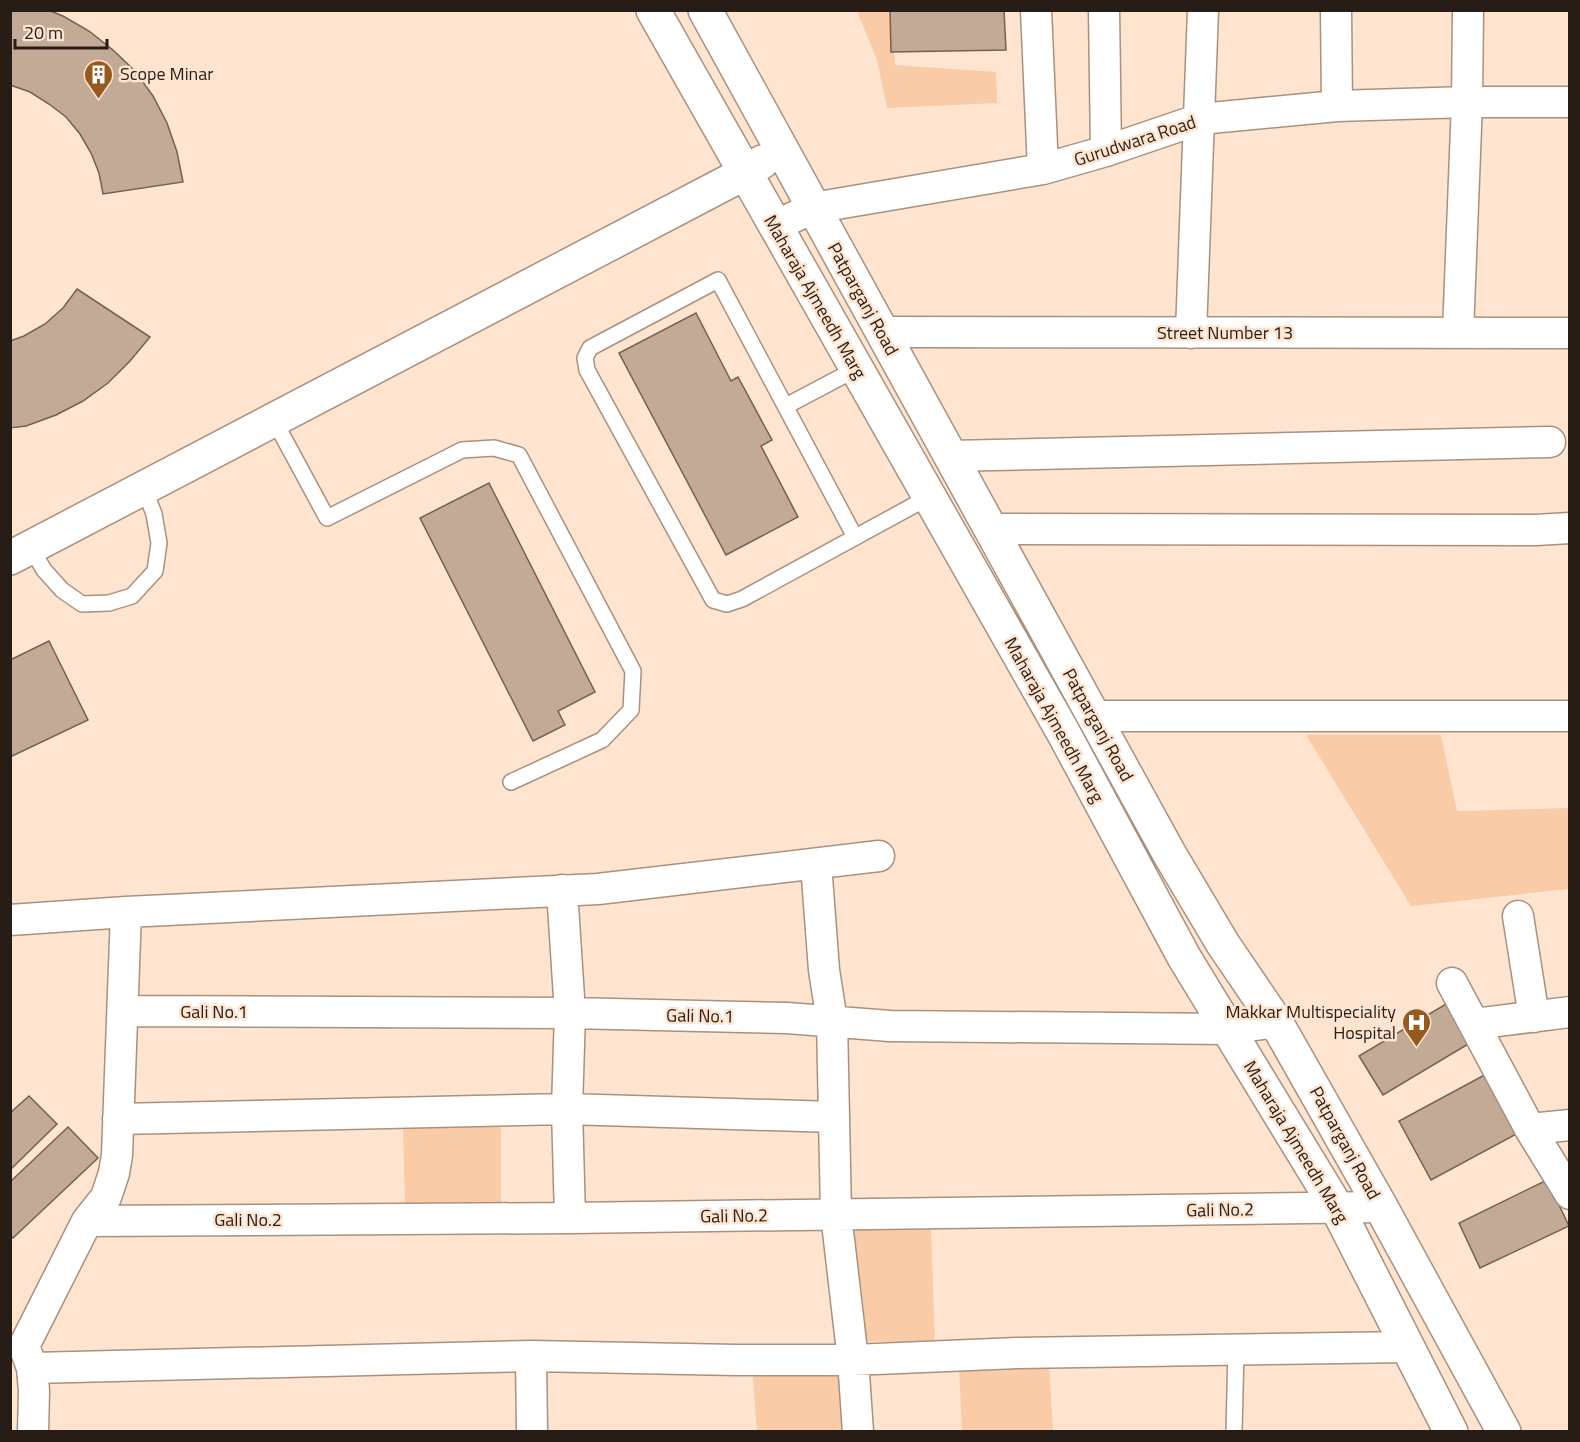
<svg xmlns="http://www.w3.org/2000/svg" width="1580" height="1442" font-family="'Titillium Web',sans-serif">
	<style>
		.green { fill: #facba7 }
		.building { fill: #c2aa97; stroke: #765f4e; stroke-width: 1.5 }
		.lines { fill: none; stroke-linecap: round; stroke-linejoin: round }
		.lane-casing { stroke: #a9917e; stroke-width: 18 }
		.street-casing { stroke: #a9917e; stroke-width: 33 }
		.secondary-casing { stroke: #a9917e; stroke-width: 36 }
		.lane { stroke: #fff; stroke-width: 15 }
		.street { stroke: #fff; stroke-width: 30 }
		.secondary { stroke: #fff; stroke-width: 33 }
		.labels { text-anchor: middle; stroke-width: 5; stroke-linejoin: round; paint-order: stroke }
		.poi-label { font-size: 18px; fill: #271d16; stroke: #ffe4d0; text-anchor: start }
		.street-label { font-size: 18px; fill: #271d16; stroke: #ffe4d0 }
	</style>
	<rect width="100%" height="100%" fill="#ffe4d0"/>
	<!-- green -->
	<path class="green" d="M857 11H891L895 65 996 72 997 103 887 108 877 60Z
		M1306 735H1441L1457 811 1569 808V889L1411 906Z
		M501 1122V1208L405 1209 403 1123Z
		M931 1227 935 1343 856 1341 854 1228Z
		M1049 1362 1053 1431H962L959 1367Z
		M752 1368 848 1369V1431H757Z"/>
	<!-- building -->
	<path class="building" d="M10 10H48L63 16 89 31 113 50 135 71 153 96 167 123 177 152 183 182 103 194 99 173 91 153 80 134 66 117 49 104 30 92 10 85Z
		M890 10H1004L1006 50 891 52Z
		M77 289 150 337 130 361 108 383 83 401 56 415 26 426 10 428V341L24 336 45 324 63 308Z
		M696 313 731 381 738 377 772 440 761 446 798 517 726 555 619 353Z
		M489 483 595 692 558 711 565 725 533 741 420 518Z
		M49 641 88 720 10 757V660Z
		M1451 1001 1475 1040 1383 1095 1359 1056Z
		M1490 1072 1522 1131 1431 1180 1399 1121Z
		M29 1096 57 1124 10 1170V1113Z
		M68 1127 98 1158 13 1238 10 1235V1182Z
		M1547 1180 1569 1226 1480 1268 1459 1223Z"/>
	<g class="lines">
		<defs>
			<path id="lane" d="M786 406 856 369
				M274 420 327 518 462 450 494 448 519 455 633 671 631 710 602 740 511 782
				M855 537 718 280 590 348 585 358 587 370 713 600 727 604 742 599 929 497
				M31 548 44 570 62 590 82 604 109 603 132 596 155 571 159 543 154 514 144 488
				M1234 1432 1236 1349"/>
			<path id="street" d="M1036 10 1043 169
				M1104 10 1106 151
				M1336 10 1337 106
				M775 226 813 208 1043 169 1106 151 1200 119 1337 106 1467 102H1570
				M881 332 1570 333
				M1191 333 1203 10
				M1458 333 1467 102 1468 10
				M949 456 1550 442
				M990 529 1536 530 1570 528
				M1093 716H1570
				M816 864 824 970 832 1021 836 1214 853 1360 858 1432
				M562 890 570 1013 567 1109 570 1218
				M1518 916 1534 1017
				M10 920 126 912 598 889 879 856
				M1452 983 1530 1129 1570 1194
				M123 1011 570 1013 787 1018 890 1026 1228 1029 1276 1022
				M1474 1024 1570 1012
				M118 1119 567 1109 834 1117
				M1530 1129 1570 1125
				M87 1221 570 1218 1381 1207
				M531 1356 532 1432
				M32 1368 531 1356 736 1360H853L1017 1353 1408 1347
				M33 1432 34 1391 32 1368 24 1346 87 1221 106 1197 114 1173 117 1155 126 912"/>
			<path id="secondary" d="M653 10 1063 732 1184 957 1337 1208 1451 1432
				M705 10 1170 855 1223 944 1276 1022 1381 1207 1504 1432
				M10 558 745 173 762 162"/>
		</defs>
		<!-- lane casing -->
		<use href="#lane" class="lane-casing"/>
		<!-- street casing -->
		<use href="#street" class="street-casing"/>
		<!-- secondary casing -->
		<use href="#secondary" class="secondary-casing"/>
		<!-- lane -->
		<use href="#lane" class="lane"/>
		<!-- street -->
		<use href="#street" class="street"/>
		<!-- secondary -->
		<use href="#secondary" class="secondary"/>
	</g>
	<!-- icons -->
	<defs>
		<symbol id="building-pin" viewBox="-11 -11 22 30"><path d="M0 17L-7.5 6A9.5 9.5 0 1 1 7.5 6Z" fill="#97591e" stroke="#ffe4d0"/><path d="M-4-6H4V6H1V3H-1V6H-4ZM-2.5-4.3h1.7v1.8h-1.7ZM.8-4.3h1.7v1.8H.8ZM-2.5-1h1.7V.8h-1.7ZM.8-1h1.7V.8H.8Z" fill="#fff"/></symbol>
		<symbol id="hospital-pin" viewBox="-11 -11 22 30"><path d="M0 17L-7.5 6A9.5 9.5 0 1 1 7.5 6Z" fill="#97591e" stroke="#ffe4d0"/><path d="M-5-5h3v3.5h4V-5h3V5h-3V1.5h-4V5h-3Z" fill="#fff"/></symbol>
	</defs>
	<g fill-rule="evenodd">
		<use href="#building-pin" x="82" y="58" width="33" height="45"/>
		<use href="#hospital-pin" x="1400" y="1006" width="33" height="45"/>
	</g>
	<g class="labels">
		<!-- poi labels -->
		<g class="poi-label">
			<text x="120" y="80">Scope Minar</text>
			<text x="1396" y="1018" text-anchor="end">Makkar Multispeciality<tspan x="1396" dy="21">Hospital</tspan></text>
		</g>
		<!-- street labels -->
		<g class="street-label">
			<text transform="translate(1135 141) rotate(-18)" y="6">Gurudwara Road</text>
			<text transform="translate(815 297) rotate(60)" y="6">Maharaja Ajmeedh Marg</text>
			<text transform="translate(863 299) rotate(61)" y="6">Patparganj Road</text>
			<text x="1225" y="339">Street Number 13</text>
			<text transform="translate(1054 720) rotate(61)" y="6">Maharaja Ajmeedh Marg</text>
			<text transform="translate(1098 725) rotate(61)" y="6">Patparganj Road</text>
			<text x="214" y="1018">Gali No.1</text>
			<text transform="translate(700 1016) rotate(1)" y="6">Gali No.1</text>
			<text transform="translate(1296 1142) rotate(59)" y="6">Maharaja Ajmeedh Marg</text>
			<text transform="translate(1345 1143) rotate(61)" y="6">Patparganj Road</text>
			<text transform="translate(1220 1210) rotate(-1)" y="6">Gali No.2</text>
			<text transform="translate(734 1216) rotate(-1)" y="6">Gali No.2</text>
			<text x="248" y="1226">Gali No.2</text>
		</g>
	</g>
	<!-- border -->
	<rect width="1580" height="1442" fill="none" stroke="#271d16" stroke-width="24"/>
	<!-- scale -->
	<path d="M15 39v9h92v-9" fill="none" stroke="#271d16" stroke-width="3"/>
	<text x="24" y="39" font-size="18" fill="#271d16" stroke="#ffe4d0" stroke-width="4.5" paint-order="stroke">20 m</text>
</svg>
